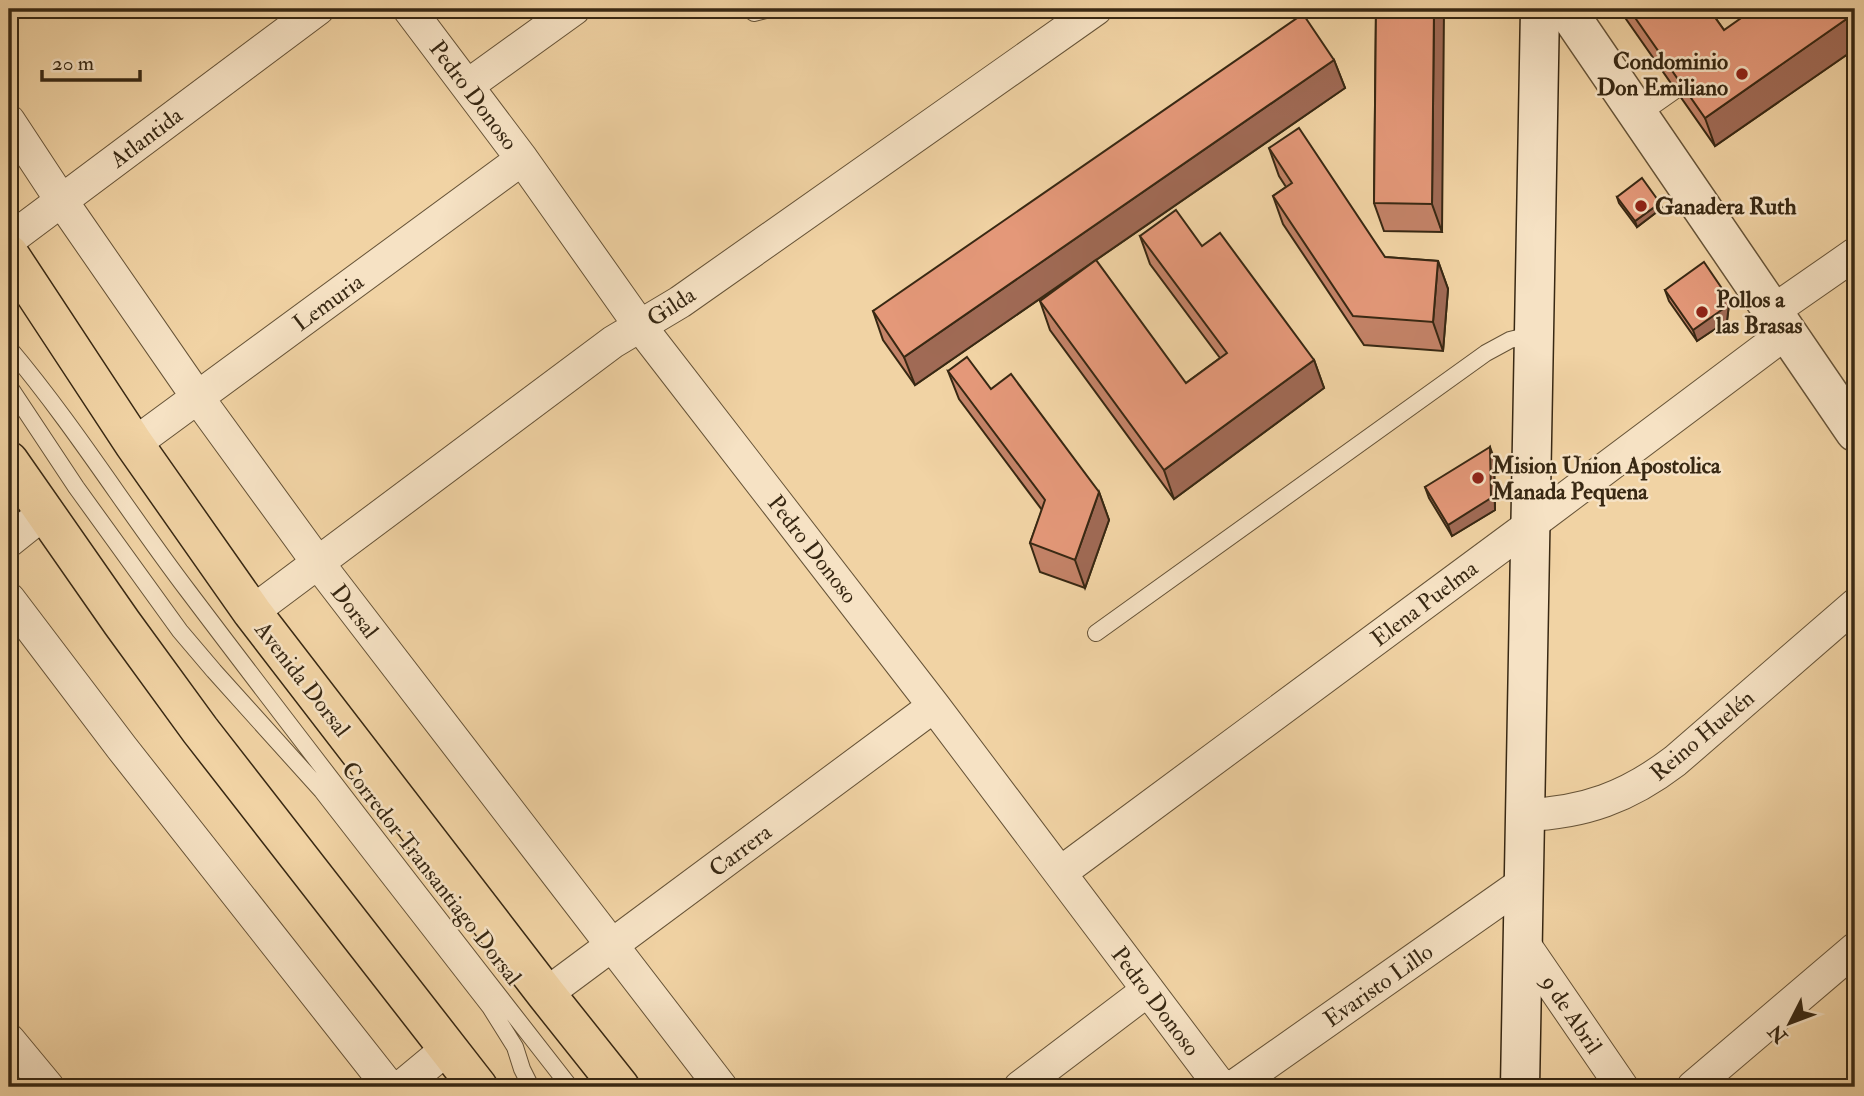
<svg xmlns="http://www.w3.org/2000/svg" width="1864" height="1096" font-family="'IM FELL Double Pica',serif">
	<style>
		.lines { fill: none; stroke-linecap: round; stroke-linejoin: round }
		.service-casing { stroke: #665337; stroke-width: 18 }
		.minor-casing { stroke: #665337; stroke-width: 34 }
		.tertiary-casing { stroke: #665337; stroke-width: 41 }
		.secondary-casing { stroke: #382813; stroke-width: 41 }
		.primary-casing { stroke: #382813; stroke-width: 41 }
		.service { stroke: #f6e2c4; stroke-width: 16 }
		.minor { stroke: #f6e2c4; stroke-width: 32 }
		.tertiary { stroke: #f6e2c4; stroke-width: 38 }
		.secondary { stroke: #f6e2c4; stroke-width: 38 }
		.primary { stroke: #f1d3a4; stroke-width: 38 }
		.wall { fill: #c48368; stroke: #382813; stroke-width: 2 }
		.shaded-wall { fill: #a06a55; stroke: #382813; stroke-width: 2 }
		.building { fill: #e49879; stroke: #382813; stroke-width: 2 }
		.poi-dot { fill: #8f2418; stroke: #f6e2c4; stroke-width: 2.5 }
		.labels { text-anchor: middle; stroke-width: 5; stroke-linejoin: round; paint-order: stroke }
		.poi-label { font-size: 23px; font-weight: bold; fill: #382813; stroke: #f6e2c4; text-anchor: start }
		.street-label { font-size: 23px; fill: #382813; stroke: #f6e2c4 }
	</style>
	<rect width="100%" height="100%" fill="#f1d3a4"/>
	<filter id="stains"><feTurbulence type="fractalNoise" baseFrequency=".00286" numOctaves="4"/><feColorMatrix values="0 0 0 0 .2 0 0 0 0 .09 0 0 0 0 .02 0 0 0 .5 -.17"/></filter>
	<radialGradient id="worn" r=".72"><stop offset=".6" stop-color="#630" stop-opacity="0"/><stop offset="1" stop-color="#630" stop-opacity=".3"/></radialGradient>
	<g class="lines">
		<defs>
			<path id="service" d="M749 9 754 13 770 9
				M1639 116 1676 90
				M9 348C74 425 127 511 188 591 314 758 442 923 570 1087
				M9 386 76 487 180 631 214 671 322 791 490 1007 515 1047 522 1069 531 1087
				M1096 633 1486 353 1510 340 1534 334"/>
			<path id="minor" d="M409 9 522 159 640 326 934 706 1221 1087
				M467 86 574 9
				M9 121 61 200 198 398 318 563 721 1087
				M9 240 318 9
				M1773 311 1855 254
				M134 444 522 159
				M9 541 44 513
				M9 599 122 748 389 1087
				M252 612 613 342 680 302 1096 9
				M1525 815C1584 813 1628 797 1675 761L1855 605
				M1060 873 1530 525 1787 332
				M1522 941 1622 1087
				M546 994 934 706
				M9 1040 48 1087
				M401 1087 448 1048
				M1020 1087 1148 990
				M1233 1087 1523 883
				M1693 1087 1855 949"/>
			<path id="tertiary" d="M1566 9 1855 432"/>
			<path id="secondary" d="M1520 1087 1540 9"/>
			<path id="primary" d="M9 254 134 444 252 612 546 994 620 1087
				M9 461 122 623 200 730 478 1087"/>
		</defs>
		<!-- service casing -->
		<use href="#service" class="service-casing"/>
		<!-- minor casing -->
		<use href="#minor" class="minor-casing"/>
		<!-- tertiary casing -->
		<use href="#tertiary" class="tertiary-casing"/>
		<!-- secondary casing -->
		<use href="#secondary" class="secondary-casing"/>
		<!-- primary casing -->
		<use href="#primary" class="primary-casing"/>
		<!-- service -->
		<use href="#service" class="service"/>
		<!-- minor -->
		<use href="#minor" class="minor"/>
		<!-- tertiary -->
		<use href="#tertiary" class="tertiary"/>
		<!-- secondary -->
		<use href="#secondary" class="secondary"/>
		<!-- primary -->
		<use href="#primary" class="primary"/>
	</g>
	<!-- wall -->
	<path class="wall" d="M1376 9 1442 232 1384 231 1374 203Z
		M1619 9H1709L1724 30 1855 9V49L1715 146Z
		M1334 60 1345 88 915 385 883 340 873 311Z
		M1269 148 1385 257 1438 261 1448 289 1443 351 1364 345 1283 224 1273 196 1286 187 1279 176Z
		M1617 197 1662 208 1637 227 1619 203Z
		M1140 236 1202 246 1314 360 1324 388 1174 499 1050 330 1040 301 1186 383 1220 358 1150 264Z
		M1665 290 1725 293 1729 304 1727 321 1697 341 1669 301Z
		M948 371 991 389 1099 492 1109 520 1085 588 1040 572 1030 543 1042 510 959 399Z
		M1494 458 1495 510 1452 536 1429 498 1425 487Z"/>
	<!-- shaded-wall -->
	<path class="shaded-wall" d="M1434 9H1444L1442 232 1432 204Z
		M1855 13V49L1715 146 1705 118Z
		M1334 60 1345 88 915 385 904 357Z
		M1660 203 1662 208 1637 227 1635 221Z
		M1438 261 1448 289 1443 351 1433 322Z
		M1725 293 1729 304 1727 321 1697 341 1693 330Z
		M1314 360 1324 388 1174 499 1164 470Z
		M1490 447 1494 458 1495 510 1452 536 1448 525Z
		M1099 492 1109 520 1085 588 1075 560Z"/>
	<!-- building -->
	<path class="building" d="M1376 9H1434L1432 204 1374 203Z
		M1629 9H1709L1724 30 1754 9H1855V13L1705 118Z
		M1303 14 1334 60 904 357 873 311Z
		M1299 128 1385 257 1438 261 1433 322 1353 316 1273 196 1292 183 1269 148Z
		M1642 178 1660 203 1635 221 1617 197Z
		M1176 210 1202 246 1220 233 1314 360 1164 470 1040 301 1096 260 1186 383 1227 353 1140 236Z
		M1704 262 1725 293 1723 309 1693 330 1665 290Z
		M967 357 991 389 1011 374 1099 492 1075 560 1030 543 1045 500 948 371Z
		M1490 447 1491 498 1448 525 1425 487Z"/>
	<!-- markers -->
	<g class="poi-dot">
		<circle cx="1742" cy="74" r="7"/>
		<circle cx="1641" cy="206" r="7"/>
		<circle cx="1702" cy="312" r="7"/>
		<circle cx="1478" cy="478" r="7"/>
	</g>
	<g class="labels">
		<!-- poi labels -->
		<g class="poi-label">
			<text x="1728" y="69" text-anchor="end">Condominio<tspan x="1728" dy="26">Don Emiliano</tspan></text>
			<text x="1655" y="214">Ganadera Ruth</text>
			<text x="1716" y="307">Pollos a<tspan x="1716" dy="26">las Brasas</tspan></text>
			<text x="1492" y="473">Mision Union Apostolica<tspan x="1492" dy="26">Manada Pequena</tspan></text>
		</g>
		<!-- street labels -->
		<g class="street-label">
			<text transform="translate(474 95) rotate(53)" y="8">Pedro Donoso</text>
			<text transform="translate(146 137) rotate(-37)" y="8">Atlantida</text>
			<text transform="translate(328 302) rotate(-36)" y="8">Lemuria</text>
			<text transform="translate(671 306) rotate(-33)" y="8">Gilda</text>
			<text transform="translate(813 549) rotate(52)" y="8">Pedro Donoso</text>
			<text transform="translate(1424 603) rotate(-37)" y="8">Elena Puelma</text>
			<text transform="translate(355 611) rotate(52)" y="8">Dorsal</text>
			<text transform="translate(303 679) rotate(52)" y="8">Avenida Dorsal</text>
			<text transform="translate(1702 735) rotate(-40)" y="8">Reino Huelén</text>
			<text transform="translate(740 850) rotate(-37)" y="8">Carrera</text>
			<text transform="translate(432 873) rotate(52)" y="8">Corredor Transantiago Dorsal</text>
			<text transform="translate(1378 985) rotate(-35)" y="8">Evaristo Lillo</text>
			<text transform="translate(1156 1001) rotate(53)" y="8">Pedro Donoso</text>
			<text transform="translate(1572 1014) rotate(56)" y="8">9 de Abril</text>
		</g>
	</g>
	<!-- margin -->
	<rect width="1864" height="1096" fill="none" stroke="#f1d3a4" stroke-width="35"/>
	<rect x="10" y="10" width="1843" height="1075" fill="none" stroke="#382813" stroke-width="3.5"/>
	<rect x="18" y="18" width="1829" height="1061" fill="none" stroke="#382813" stroke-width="2"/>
	<!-- north arrow -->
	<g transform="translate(1790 1023) rotate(228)" stroke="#f6e2c4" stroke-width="5" paint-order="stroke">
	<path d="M0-5L12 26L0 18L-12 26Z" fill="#382813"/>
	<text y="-10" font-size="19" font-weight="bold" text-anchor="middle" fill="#382813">N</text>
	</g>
	<!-- scale -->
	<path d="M42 70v10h98v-10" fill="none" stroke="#382813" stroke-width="3.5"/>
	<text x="52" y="70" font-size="21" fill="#382813" stroke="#f6e2c4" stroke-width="5" paint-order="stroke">20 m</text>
	<rect width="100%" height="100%" filter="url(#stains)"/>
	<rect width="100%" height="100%" fill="url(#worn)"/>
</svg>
